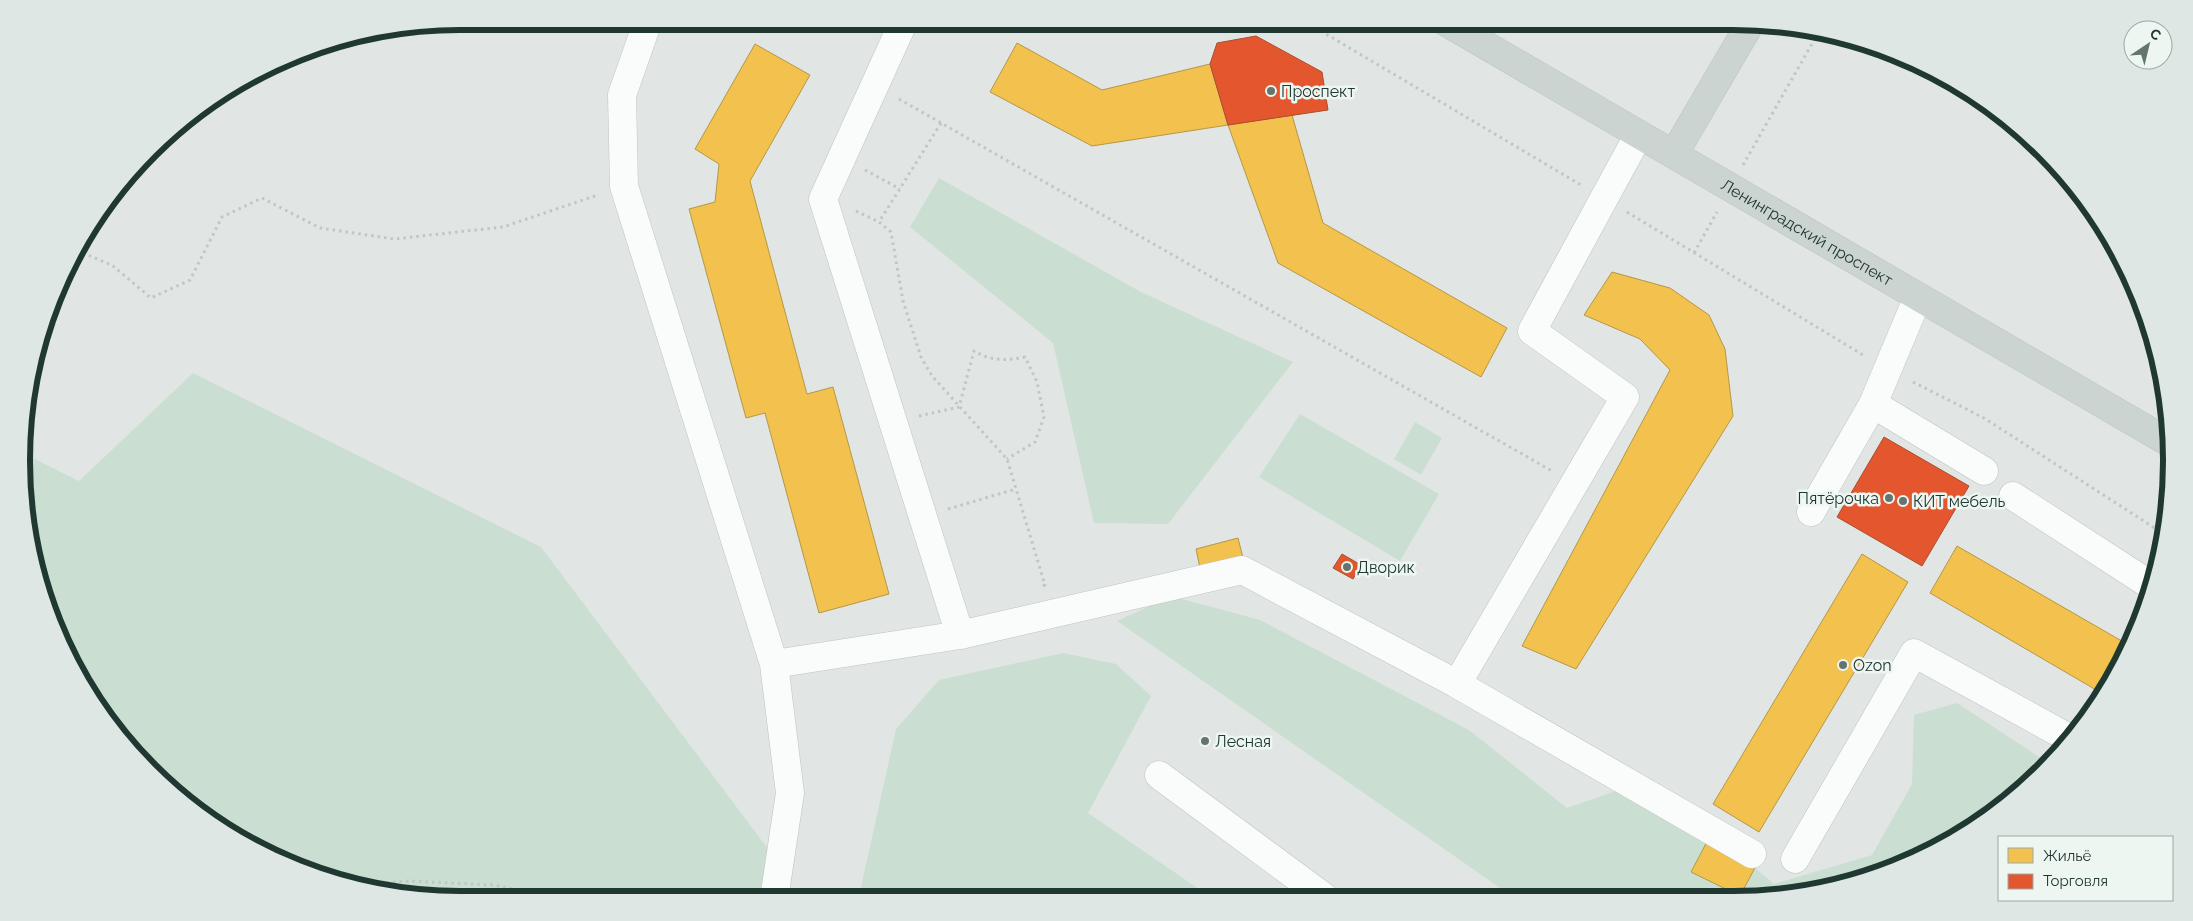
<svg xmlns="http://www.w3.org/2000/svg" width="2193" height="921" font-family="Raleway,sans-serif">
	<style>
		.green { fill: #cadfd1 }
		.homes { fill: #f2c14e; stroke: #b39846 }
		.shops { fill: #e4572e; stroke: #a94e2f }
		.lines { fill: none; stroke-linecap: round; stroke-linejoin: round }
		.minor-casing { stroke: #bec3c1; stroke-width: 29 }
		.major-casing { stroke: #bbc3c1; stroke-width: 29 }
		.path { stroke: #bfc7c5; stroke-width: 3; stroke-dasharray: 2.5 4; stroke-linecap: butt }
		.minor { stroke: #fafbfb; stroke-width: 28 }
		.major { stroke: #ccd4d2; stroke-width: 28 }
		.poi-dot { fill: #647570; stroke: #eef6f2; stroke-width: 2 }
		.labels { text-anchor: middle; stroke-width: 5; stroke-linejoin: round; paint-order: stroke }
		.poi-label { font-size: 16px; fill: #203832; stroke: #eef6f2; text-anchor: start }
		.street-label { font-size: 16px; fill: #203832; stroke: #eef6f2 }
		.rim { fill: none; stroke: #203832; stroke-width: 6 }
	</style>
	<rect width="100%" height="100%" fill="#e1e6e4"/>
	<!-- green -->
	<path class="green" d="M939 178 1141 292 1293 362 1168 524 1094 523 1053 343 910 227Z
		M193 373 541 547 784 870 765 899 461 900 319 876 241 841 171 791 80 680 45 602 25 518 27 455 79 481Z
		M1300 414 1439 494 1400 561 1259 477Z
		M1415 422 1442 438 1421 475 1394 459Z
		M1171 596 1260 620 1469 730 1567 808 1650 779 1774 884 1872 855 1912 784 1914 715 1957 703 2047 762 2022 791 1901 866 1790 896 1513 897 1117 621Z
		M1063 653 1116 664 1151 696 1088 813 1212 898 864 899 859 896 896 729 939 680Z"/>
	<!-- homes -->
	<path class="homes" d="M1017 43 1102 90 1210 64 1228 125 1092 146 990 92Z
		M755 44 810 75 750 181 807 394 833 387 889 594 819 613 765 413 746 418 689 209 715 202 719 164 695 149Z
		M1292 115 1323 223 1507 328 1481 377 1278 263 1228 125Z
		M1612 272 1670 288 1709 315 1725 349 1733 416 1576 669 1522 646 1670 370 1640 339 1584 315Z
		M1238 538 1244 562 1201 573 1196 549Z
		M1957 546 2127 644 2103 694 1930 593Z
		M1862 554 1908 582 1759 832 1713 804Z
		M1710 836 1758 862 1740 896 1691 872Z"/>
	<!-- shops -->
	<path class="shops" d="M1256 36 1322 72 1328 110 1228 125 1210 64 1217 43Z
		M1884 437 1969 486 1922 566 1837 517Z
		M1342 554 1361 565 1353 579 1333 568Z"/>
	<g class="lines">
		<defs>
			<path id="minor" d="M648 21 622 95 624 186 774 664 960 635
				M904 21 823 199 960 635 1242 570 1457 684 1625 397 1532 331 1639 134
				M1918 297 1873 404 1984 471
				M2013 496 2152 586
				M1811 512 1873 404
				M774 664 790 793 774 899
				M1457 684 1752 854
				M1159 775 1324 897
				M1795 859 1914 653 2069 738"/>
			<g id="major">
				<path id="s1" d="M1444 21 2170 443"/>
				<path d="M1674 154 1750 24"/>
			</g>
		</defs>
		<!-- minor casing -->
		<use href="#minor" class="minor-casing"/>
		<!-- major casing -->
		<use href="#major" class="major-casing"/>
		<!-- path -->
		<path class="path" d="M1304 21 1581 185
			M899 99 1552 471
			M941 123 879 222 891 232 903 301 921 357 932 376 1007 459 1045 585 1042 586
			M1743 165 1817 35
			M865 170 900 189
			M856 211 879 222
			M1627 212 1863 355
			M77 250 113 266 151 298 190 280 222 217 262 198 320 228 394 239 503 227 598 195
			M1694 253 1717 212
			M1913 382 1984 418 2164 534
			M919 416 959 407 974 351C991 361 1006 361 1025 357L1037 382 1044 417 1035 442 1007 459
			M948 509 1016 489
			M367 884 410 881 494 885 536 894 541 900"/>
		<!-- minor -->
		<use href="#minor" class="minor"/>
		<!-- major -->
		<use href="#major" class="major"/>
	</g>
	<!-- markers -->
	<g class="poi-dot">
		<circle cx="1271" cy="91" r="5"/>
		<circle cx="1889" cy="498" r="5"/>
		<circle cx="1903" cy="501" r="5"/>
		<circle cx="1347" cy="567" r="5"/>
		<circle cx="1843" cy="665" r="5"/>
		<circle cx="1205" cy="741" r="5"/>
	</g>
	<g class="labels">
		<!-- poi labels -->
		<g class="poi-label">
			<text x="1281" y="97">Проспект</text>
			<text x="1879" y="504" text-anchor="end">Пятёрочка</text>
			<text x="1913" y="507">КИТ мебель</text>
			<text x="1357" y="573">Дворик</text>
			<text x="1853" y="671">Ozon</text>
			<text x="1215" y="747">Лесная</text>
		</g>
		<!-- street labels -->
		<g class="street-label">
			<text dy="6" stroke="none"><textPath href="#s1" startOffset="420">Ленинградский проспект</textPath></text>
		</g>
	</g>
	<!-- crop -->
	<path d="M0 0H2193V921H0ZM460 30H1733A430 430 0 0 1 2163 460V461A430 430 0 0 1 1733 891H460A430 430 0 0 1 30 461V460A430 430 0 0 1 460 30Z" fill="#dee7e3" fill-rule="evenodd"/>
	<path class="rim" d="M460 30H1733A430 430 0 0 1 2163 460V461A430 430 0 0 1 1733 891H460A430 430 0 0 1 30 461V460A430 430 0 0 1 460 30Z"/>
	<!-- legend -->
	<rect x="1998" y="836" width="175" height="65" fill="#eef6f2" stroke="#9caaa5"/>
	<rect x="2008" y="848" width="25" height="15" fill="#f2c14e" stroke="#9caaa5"/>
	<text x="2043" y="861" font-size="15" fill="#203832">Жильё</text>
	<rect x="2008" y="874" width="25" height="15" fill="#e4572e" stroke="#9caaa5"/>
	<text x="2043" y="886" font-size="15" fill="#203832">Торговля</text>
	<!-- north arrow -->
	<g transform="translate(2148 45) rotate(35)"><circle r="24" fill="#eef6f2" stroke="#9caaa5"/>
	<path d="M0-4L9 19L0 12L-9 19Z" fill="#647570"/>
	<text y="-8" font-size="14" font-weight="bold" text-anchor="middle" fill="#203832">С</text>
	</g>
</svg>
